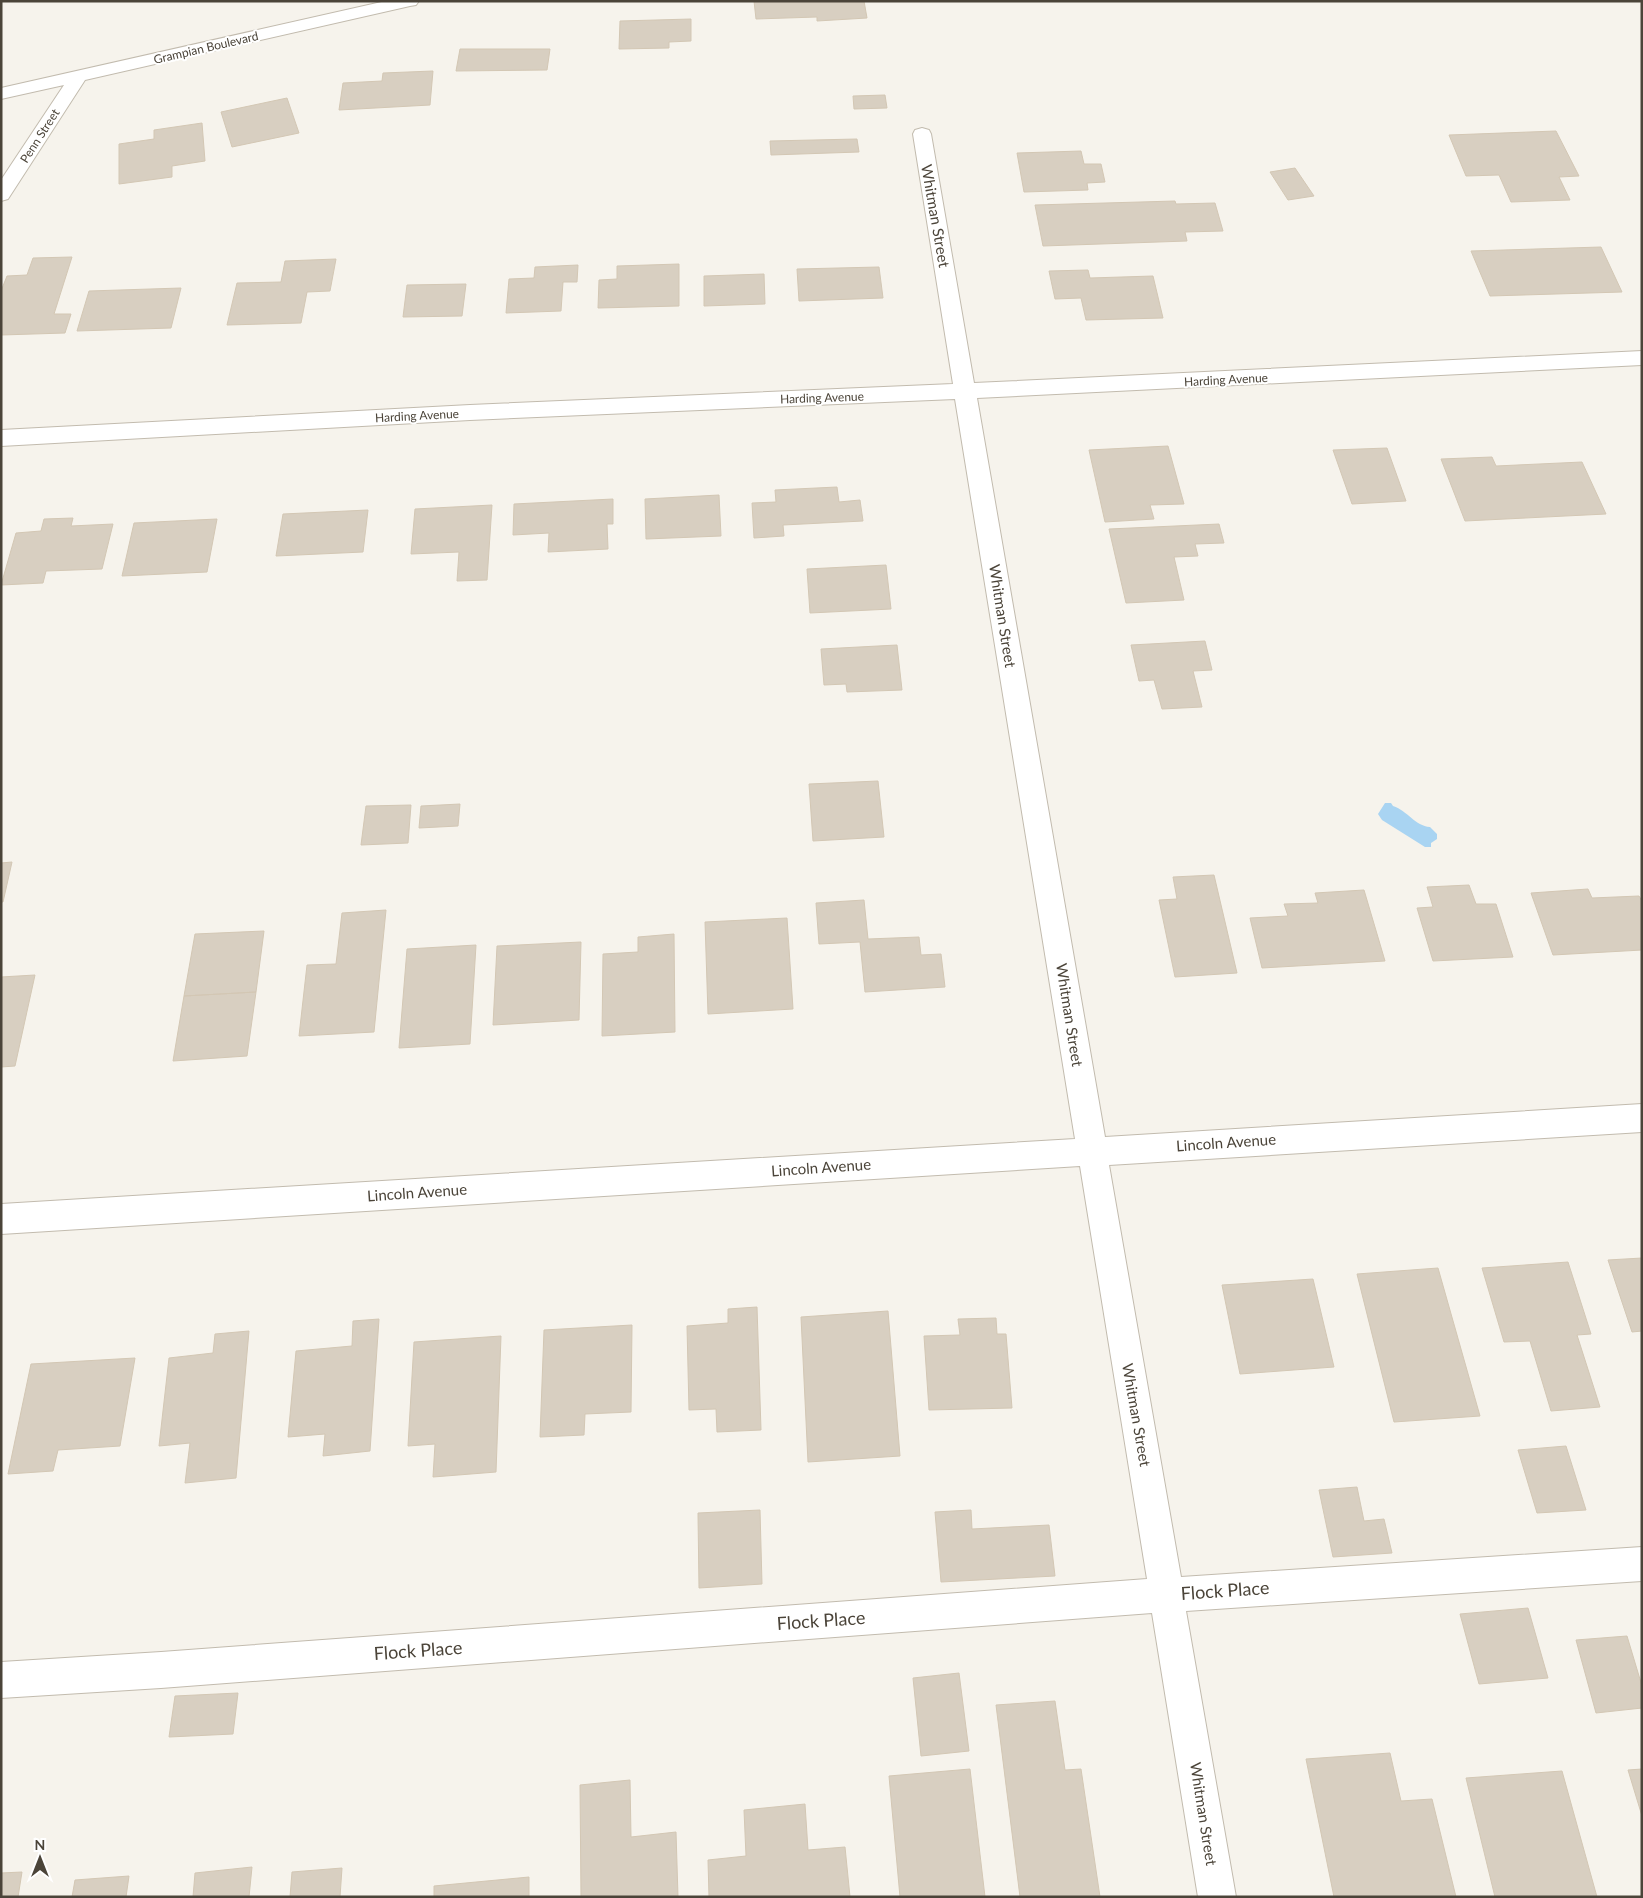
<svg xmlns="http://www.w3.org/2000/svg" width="1643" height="1898" font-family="Lato,sans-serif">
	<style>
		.water { fill: #a9d4f2 }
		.building { fill: #d8cfc1; stroke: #d3c7b4 }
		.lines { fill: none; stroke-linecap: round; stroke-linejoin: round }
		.minor-casing { stroke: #c2bbae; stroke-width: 2 }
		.minor { fill: #fff; fill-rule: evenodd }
		.labels { text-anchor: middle; stroke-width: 4; stroke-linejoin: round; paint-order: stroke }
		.far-street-label { font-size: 12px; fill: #4b4439; stroke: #fff }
		.street-label { font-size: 15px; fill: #4b4439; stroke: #fff }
		.near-street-label { font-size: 18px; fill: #4b4439; stroke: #fff }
	</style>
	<rect width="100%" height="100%" fill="#f6f3ec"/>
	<!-- water -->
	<path class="water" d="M1385 803H1391L1393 806C1408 811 1415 826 1430 827L1437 834V839L1431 843V847H1425L1382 820 1378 814Z"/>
	<!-- building -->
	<path class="building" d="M754 1H864L867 18 817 21V17L756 19Z
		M691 19V41L669 42V48L619 49 620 21Z
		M460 49H550L547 70 456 71Z
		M433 71 430 105 339 110 343 83 382 81 383 73Z
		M885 95 887 108 854 109 853 96Z
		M287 98 299 133 232 147 221 112Z
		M202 123 205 161 172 166V177L119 184V144L154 139V130Z
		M1556 131 1579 176 1559 177 1570 200 1511 202 1499 175 1466 176 1449 135Z
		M857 139 859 152 771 155 770 141Z
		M1081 151 1084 164H1101L1105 182 1087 183 1088 190 1024 192 1017 153Z
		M1295 168 1314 196 1288 200 1270 172Z
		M1175 201 1176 204 1215 203 1223 231 1185 232 1187 241 1043 246 1035 205Z
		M1601 247 1622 292 1490 296 1471 251Z
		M72 257 54 314H71L65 333 1 335V291L7 276 27 275 33 258Z
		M336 259 330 291 307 292 301 323 227 325 237 283 281 282 285 261Z
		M679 264V306L598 308 599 280 617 279V266Z
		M578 265 577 282H563L561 311 506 313 509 279 534 278 535 267Z
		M879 267 883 298 799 301 797 269Z
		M1088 270 1090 278 1153 276 1163 318 1086 320 1081 298 1055 299 1049 271Z
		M764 274 765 304 704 306V276Z
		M466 284 462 316 403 317 407 285Z
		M181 288 171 328 77 331 89 291Z
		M1168 446 1184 504 1150 505 1154 519 1105 522 1089 450Z
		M1387 448 1406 501 1352 504 1333 450Z
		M1492 457 1496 466 1582 462 1606 514 1465 521 1441 459Z
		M837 487 839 502 860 500 863 521 783 525 784 536 754 538 752 503 776 502 775 490Z
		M719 495 721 536 646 539 645 499Z
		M613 499V524H607L608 549 548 552 549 533 513 535 514 504Z
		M492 505 487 580 457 581 459 552 411 554 415 509Z
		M368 510 363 552 276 556 283 514Z
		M73 518 71 526 113 524 102 569 46 571 43 583 1 585 16 533 41 531 44 519Z
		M217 519 207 572 122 576 134 523Z
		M1219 524 1224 543 1195 544 1198 556 1174 557 1184 600 1126 603 1109 529Z
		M886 565 891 609 810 613 807 569Z
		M1205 641 1212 670 1193 671 1202 707 1162 709 1154 680 1139 681 1131 645Z
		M897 645 902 690 847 692 846 684 824 685 821 649Z
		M878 781 884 837 813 841 809 784Z
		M460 804 458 826 419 828 421 806Z
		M411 805 408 843 361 845 366 806Z
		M12 862 3 902H1V863Z
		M1214 875 1237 973 1175 977 1159 900 1177 899 1173 877Z
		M1469 885 1476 904H1496L1513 957 1433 961 1417 908 1433 907 1427 887Z
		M1588 889 1592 898 1639 896 1642 901V950L1553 955 1531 893Z
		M1364 890 1385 961 1262 968 1250 918 1288 916 1284 904 1318 903 1315 893Z
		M864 900 868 939 919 937 921 955 941 954 945 987 865 992 860 942 819 944 816 903Z
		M386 910 374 1032 299 1036 307 965 336 964 342 913Z
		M787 918 793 1009 708 1014 705 922Z
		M264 931 256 992 184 996 195 934Z
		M674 934 675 1032 602 1036 603 954 638 952V937Z
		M581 942 579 1020 493 1025 497 946Z
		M476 945 470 1044 399 1048 407 949Z
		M35 975 15 1066 1 1067V977Z
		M256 992 247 1056 173 1061 184 996Z
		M1642 1258V1331L1632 1332 1608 1260Z
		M1568 1262 1591 1334 1577 1335 1600 1407 1551 1411 1530 1341 1504 1342 1482 1268Z
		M1438 1268 1480 1416 1394 1422 1357 1274Z
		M1313 1279 1334 1367 1240 1374 1222 1285Z
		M757 1307 761 1430 717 1432 716 1409 689 1410 687 1326 728 1323V1309Z
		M888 1311 900 1456 808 1462 801 1317Z
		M996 1318 997 1334H1006L1012 1408 929 1410 924 1336 960 1335 958 1319Z
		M379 1319 370 1451 323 1456 325 1434 288 1437 296 1351 352 1346 353 1321Z
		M632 1325 631 1412 585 1414 584 1435 540 1437 544 1330Z
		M249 1331 236 1478 185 1483 190 1443 159 1446 169 1358 213 1353 215 1334Z
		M501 1336 496 1472 433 1477 435 1444 408 1446 414 1342Z
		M135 1358 120 1446 58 1450 53 1471 8 1474 31 1364Z
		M1566 1446 1586 1510 1537 1513 1518 1450Z
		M1357 1487 1364 1521 1384 1519 1392 1553 1333 1557 1319 1490Z
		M760 1510 762 1584 699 1588 698 1513Z
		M971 1510 972 1529 1049 1525 1055 1576 941 1582 935 1512Z
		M1528 1608 1548 1678 1479 1684 1460 1614Z
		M1627 1636 1642 1686V1708L1596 1713 1576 1640Z
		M959 1673 969 1751 921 1756 913 1678Z
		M238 1693 233 1734 169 1737 175 1696Z
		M1055 1701 1065 1770 1081 1769 1100 1897H1020L996 1705Z
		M1390 1753 1401 1801 1432 1799 1456 1897H1334L1306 1759Z
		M970 1769 985 1897H900L889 1776Z
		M1642 1769V1816L1628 1770Z
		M1562 1771 1597 1897H1495L1466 1778Z
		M630 1780 631 1837 676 1832 678 1897H581L580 1785Z
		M805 1804 808 1850 845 1847 850 1897H709L708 1860 746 1856 744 1810Z
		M252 1867 249 1897H193L195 1873Z
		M342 1868 340 1897H290L292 1872Z
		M22 1872 18 1897H1V1873Z
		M129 1876 126 1897H72L75 1880Z
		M529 1877V1897H434V1886Z"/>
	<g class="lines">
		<defs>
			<path id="minor" d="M386 1H419L416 5 410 6 85 80 8 199 1 201V180L64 85 1 99V88Z
				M922 128 929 130 931 134 974 383 1642 351V365L977 398 1105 1137 1642 1104V1132L1109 1165 1181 1577 1642 1547V1581L1186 1611 1236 1897H1198L1152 1613 161 1688 1 1698V1662L161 1652 1147 1579 1080 1166 1 1234V1204L1075 1139 955 399 470 420 1 446V430L470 405 953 384 913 134 915 130Z"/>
		</defs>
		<!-- minor casing -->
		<use href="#minor" class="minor-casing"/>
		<!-- minor -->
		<use href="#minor" class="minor"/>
	</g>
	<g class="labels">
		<!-- far-street labels -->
		<g class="far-street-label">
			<text transform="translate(206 48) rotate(-13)" y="4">Grampian Boulevard</text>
			<text transform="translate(40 136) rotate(-57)" y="4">Penn Street</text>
			<text transform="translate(1226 380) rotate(-3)" y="4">Harding Avenue</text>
			<text transform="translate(822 398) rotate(-2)" y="4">Harding Avenue</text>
			<text transform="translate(417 416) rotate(-3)" y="4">Harding Avenue</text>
		</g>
		<!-- street labels -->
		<g class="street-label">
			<text transform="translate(935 216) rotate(80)" y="5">Whitman Street</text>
			<text transform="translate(1002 616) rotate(81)" y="5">Whitman Street</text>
			<text transform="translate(1069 1015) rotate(81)" y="5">Whitman Street</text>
			<text transform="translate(1226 1143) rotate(-4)" y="5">Lincoln Avenue</text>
			<text transform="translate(821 1168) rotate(-4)" y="5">Lincoln Avenue</text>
			<text transform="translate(417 1193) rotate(-4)" y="5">Lincoln Avenue</text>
			<text transform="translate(1136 1415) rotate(80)" y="5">Whitman Street</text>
			<text transform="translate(1203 1814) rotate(81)" y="5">Whitman Street</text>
		</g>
		<!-- near-street labels -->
		<g class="near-street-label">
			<text transform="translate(1225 1591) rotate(-4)" y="6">Flock Place</text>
			<text transform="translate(821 1621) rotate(-4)" y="6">Flock Place</text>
			<text transform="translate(418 1651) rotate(-4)" y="6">Flock Place</text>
		</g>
	</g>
	<!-- border -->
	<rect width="1643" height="1898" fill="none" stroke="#4b4439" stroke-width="5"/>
	<!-- north arrow -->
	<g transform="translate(40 1858)" stroke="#ffffff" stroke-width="4" paint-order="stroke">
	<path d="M0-4L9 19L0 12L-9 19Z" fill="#4b4439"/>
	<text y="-8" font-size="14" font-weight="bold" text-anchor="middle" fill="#4b4439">N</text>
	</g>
</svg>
